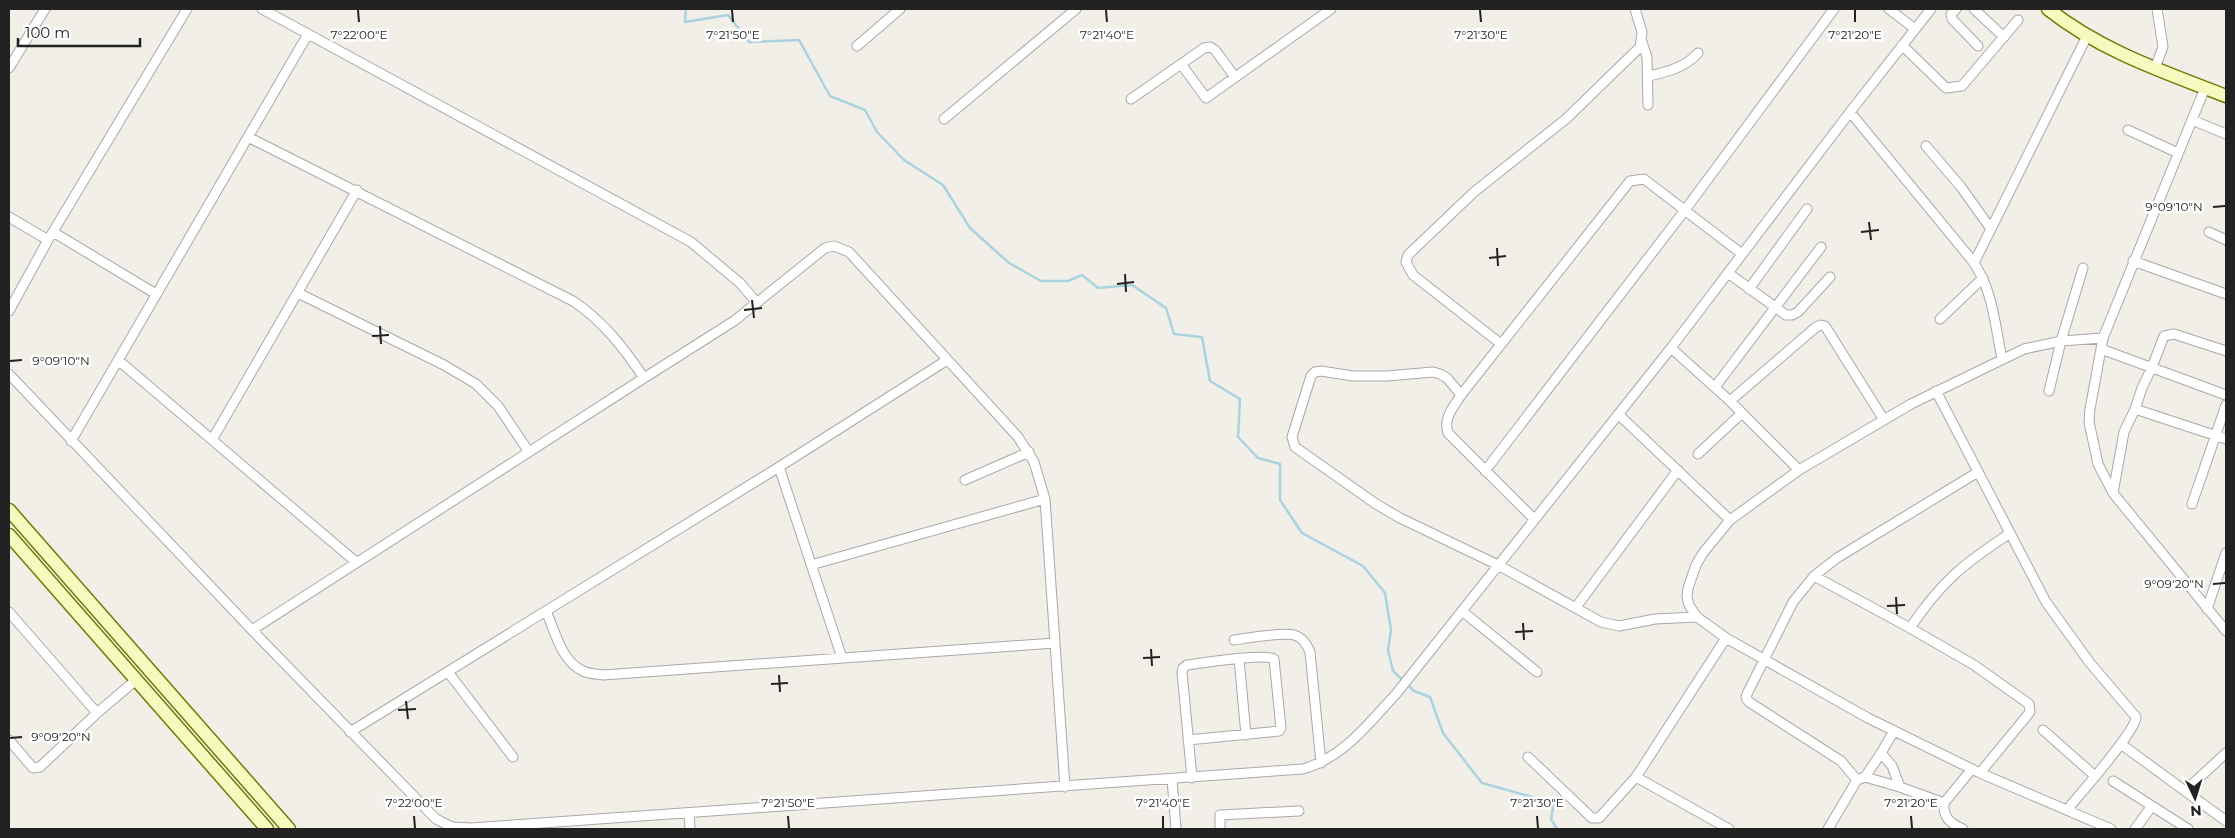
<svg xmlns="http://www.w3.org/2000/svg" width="2235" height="838" font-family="Montserrat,sans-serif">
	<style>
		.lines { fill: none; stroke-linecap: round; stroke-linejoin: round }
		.stream { stroke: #aad3df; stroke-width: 2.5 }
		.street-casing { stroke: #a9a9a9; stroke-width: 11 }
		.secondary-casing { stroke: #707d05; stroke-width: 15 }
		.street { stroke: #fff; stroke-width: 9 }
		.secondary { stroke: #f7fabf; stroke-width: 12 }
		.ticks { fill: none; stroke: #222; stroke-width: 2 }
		.ticks-label { font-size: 12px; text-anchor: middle; fill: #222; stroke: #fff; stroke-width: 5; stroke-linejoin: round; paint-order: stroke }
	</style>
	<rect width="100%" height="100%" fill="#f2efe9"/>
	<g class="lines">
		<!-- stream -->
		<path class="stream" d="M686 9 685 22 728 15 749 42 799 40 830 96 865 110 877 132 904 160 943 185 970 228 1009 263 1041 281H1068L1082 275 1098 288 1132 285 1166 308 1174 334 1202 337 1210 381 1240 399 1238 437 1258 458 1280 464V500L1302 533 1363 566 1385 593 1391 630 1388 650 1393 671 1414 691 1430 697 1443 733 1482 783 1554 803 1551 819 1557 829"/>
		<defs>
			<path id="street" d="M262 9 691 242 740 283 757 303
				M1889 9 1915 29
				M1956 9 1951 14 1952 19 1978 46
				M1974 9 2004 37
				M1642 42 1647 57 1648 105
				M1902 45 1946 88 1962 86 2018 20
				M857 46 900 9
				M1181 64 1206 98 1331 9
				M9 68 45 9
				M2155 68 2163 47 2157 9
				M1649 76C1667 72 1686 67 1698 53
				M2205 88 2103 338 2090 409 2089 422 2098 464 2113 493 2226 631
				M1131 99 1204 48 1210 47 1215 50 1235 77
				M1850 112 1971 259C1993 288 1995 325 2002 359
				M944 119 1076 9
				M2192 120 2226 134
				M2128 130 2178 153
				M248 137 573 301C603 321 624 348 644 378
				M1926 146 1961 187 1991 229
				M9 217 48 240
				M53 232 156 294
				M2209 232 2226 240
				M2133 261 2226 294
				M1974 263 2087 36
				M1728 273 1786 315H1792L1798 312 1830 277
				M1749 289 1807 209
				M298 293 444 365 476 384 498 406 529 452
				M9 311 48 240 187 9
				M1940 319 1983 278
				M2103 338 2061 341 2024 349 1911 404 1799 470 1730 520 1703 553 1696 565 1688 588 1687 597 1689 605 1697 617 1726 638 1868 718 1980 773 2111 829
				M1501 344 1413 275 1406 262 1408 255 1474 192 1566 119 1640 47 1642 32 1635 9
				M1671 348 1730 401 1799 470
				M2101 349 2226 395
				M118 360 356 562
				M9 374 252 630 436 819 452 827 471 828 1303 769C1344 757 1368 724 1396 694L1671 348 1850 112 1931 9
				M1715 387 1821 247
				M1936 391 2046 602 2090 663 2136 717C2136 731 2079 795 2067 810
				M2049 391 2061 341 2083 268
				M1461 395 1447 378 1440 374 1433 372 1387 376H1353L1321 371 1315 372 1311 376 1292 437 1295 447 1376 504 1400 518 1498 565 1601 622 1619 626 1655 619 1697 617
				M1730 401 1816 327 1821 325 1825 326 1884 420
				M2135 409 2226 439
				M1618 414 1730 520
				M212 440 357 190
				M71 441 308 34
				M1698 454 1742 413
				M779 467 842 658
				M1485 471 1685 210 1834 9
				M965 480 1029 452
				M2113 493 2124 432 2135 409 2142 388 2152 367 2164 336 2174 334 2226 351
				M2192 504 2226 405
				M1534 519 1448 433C1443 418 1453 408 1461 395L1630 181 1644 179 1742 254
				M811 565 1045 499
				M1814 576 1910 628 1974 665 2029 704 2030 712 1980 773
				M1576 607 1678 470
				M2207 609 2226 553
				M546 611C555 631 561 661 583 671 589 674 597 674 603 675L1055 643
				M1462 611 1537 672
				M9 612 97 713 136 680
				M1910 628C1941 582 1963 564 2009 534
				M252 630 644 378 734 321 825 248 834 246 849 252 1018 437 1034 462 1045 499 1065 787
				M1234 640C1248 638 1282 632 1294 635 1302 637 1307 645 1310 652L1321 763
				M1239 659 1246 735
				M448 672 513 757
				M2043 730 2095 776
				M1894 731 1881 753 1892 766 1900 787
				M350 732 779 467 947 360
				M9 740 33 768 40 767 97 713
				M1188 740 1279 731 1281 728 1274 659C1263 653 1202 663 1187 665L1183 668 1182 672 1192 778
				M2121 744 2226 821
				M1528 757 1592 818H1599L1636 777 1726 638
				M1636 777 1729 829
				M1865 777 1881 753
				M1172 779 1176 829
				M1857 780 1841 761 1749 702 1746 698 1747 694 1793 602 1814 576 1837 558 1978 472
				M1857 780 1865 777 1900 787 1944 803
				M2113 781 2188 829
				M2186 790 2226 753
				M689 813 690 829
				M1220 829V815L1299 811
				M1828 829 1857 780
				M1963 829C1950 823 1943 818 1944 803L1972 769
				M2135 829 2152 806"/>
			<path id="secondary" d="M2048 9C2101 51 2164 72 2226 96
				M9 510 289 829
				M9 535 267 829"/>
		</defs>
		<!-- street casing -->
		<use href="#street" class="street-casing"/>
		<!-- secondary casing -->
		<use href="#secondary" class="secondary-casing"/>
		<!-- street -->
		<use href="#street" class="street"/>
		<!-- secondary -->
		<use href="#secondary" class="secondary"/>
	</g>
	<!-- ticks -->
	<path class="ticks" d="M358 10 359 22M732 10 733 22M1106 10 1107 22M1480 10 1481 22M1855 10V22M2213 207 2225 206M1869 222 1871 240M1861 232 1879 230M1497 248 1498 266M1489 258 1506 256M1125 274 1126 292M1117 284 1134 282M752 300 754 318M744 310 762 308M380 326 381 344M372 336 389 335M10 361 22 360M2213 584 2225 583M1896 597 1897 614M1887 606 1905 605M1523 623 1524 640M1515 632 1533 631M1151 649 1152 666M1143 658 1160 657M779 675 780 692M771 684 788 683M406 701 408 719M398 710 416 709M10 738 22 737M414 816 415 828M788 816 789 828M1163 816V828M1537 816 1538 828M1911 816 1912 828"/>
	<g class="ticks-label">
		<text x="359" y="39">7°22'00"E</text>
		<text x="733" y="39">7°21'50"E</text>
		<text x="1107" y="39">7°21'40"E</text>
		<text x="1481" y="39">7°21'30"E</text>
		<text x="1855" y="39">7°21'20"E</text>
		<text x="2174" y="211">9°09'10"N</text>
		<text x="61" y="365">9°09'10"N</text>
		<text x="2174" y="588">9°09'20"N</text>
		<text x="61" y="741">9°09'20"N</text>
		<text x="414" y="807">7°22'00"E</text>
		<text x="788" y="807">7°21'50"E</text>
		<text x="1163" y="807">7°21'40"E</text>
		<text x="1537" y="807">7°21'30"E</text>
		<text x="1911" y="807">7°21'20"E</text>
	</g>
	<!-- border -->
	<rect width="2235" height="838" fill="none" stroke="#222222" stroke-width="20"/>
	<!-- north arrow -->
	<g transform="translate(2195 798) rotate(176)" stroke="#ffffff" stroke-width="4" paint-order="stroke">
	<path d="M0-4L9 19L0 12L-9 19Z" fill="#222222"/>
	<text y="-8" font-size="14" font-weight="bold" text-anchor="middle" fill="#222222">N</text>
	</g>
	<!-- scale -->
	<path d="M18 38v8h122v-8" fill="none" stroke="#222222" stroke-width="2.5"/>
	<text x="25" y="38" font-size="15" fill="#222222" stroke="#ffffff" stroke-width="4" paint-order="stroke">100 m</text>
</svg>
